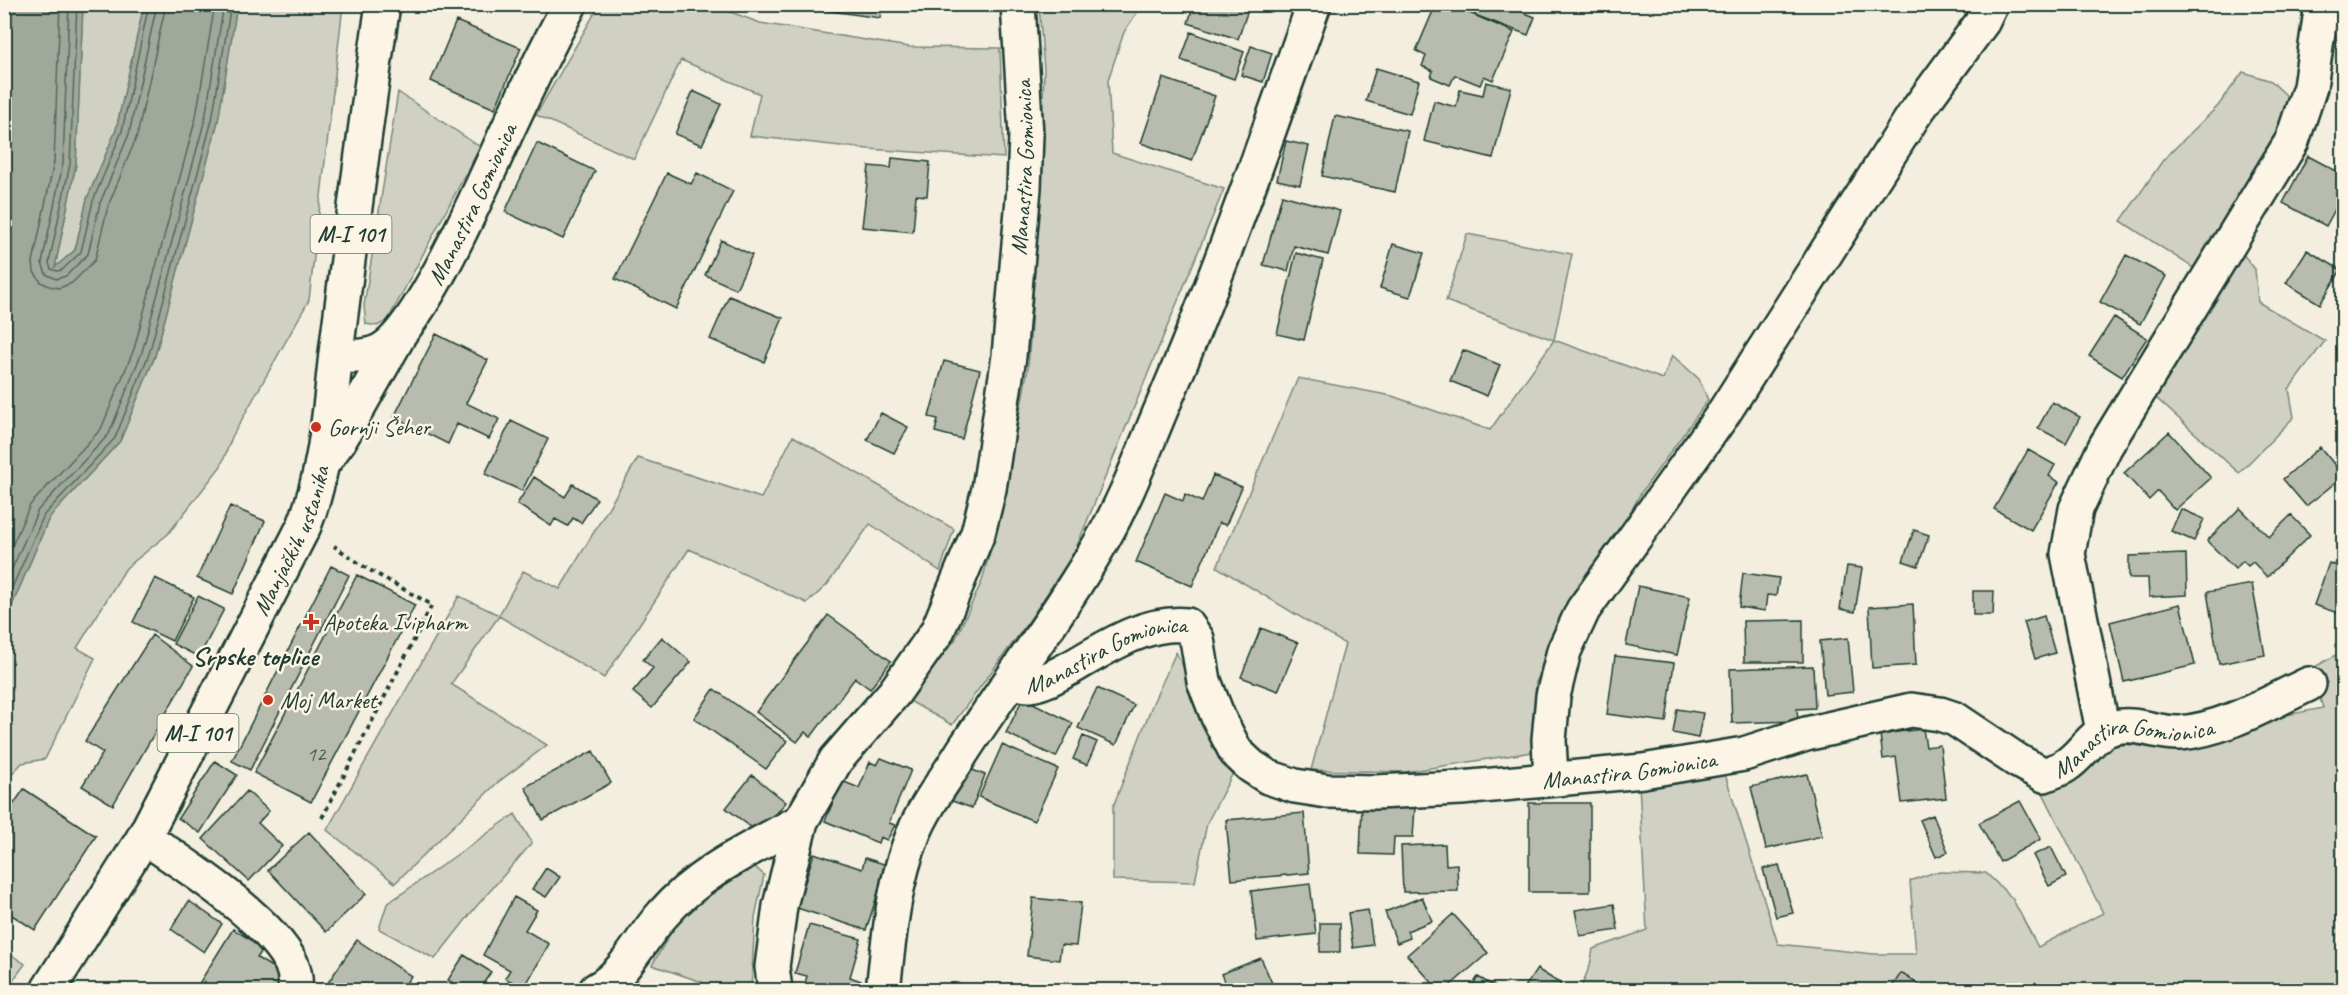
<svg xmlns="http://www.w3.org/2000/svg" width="2348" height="995" font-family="Caveat,sans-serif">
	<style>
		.green { fill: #d0d1c2; stroke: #78877b; stroke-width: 1.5 }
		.water { fill: #a0a89b; stroke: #6c7d72; stroke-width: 1.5 }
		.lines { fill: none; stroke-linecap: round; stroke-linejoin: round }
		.shore { stroke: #53685d; stroke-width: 1.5 }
		.building { fill: #b8bcae; stroke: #1f3d34; stroke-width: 1.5 }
		.street-casing { stroke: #1f3d34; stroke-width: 38 }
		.primary-casing { stroke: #1f3d34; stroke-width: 38 }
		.path { stroke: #1f3d34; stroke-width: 4; stroke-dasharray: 4.5 4.5; stroke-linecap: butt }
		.street { stroke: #fcf5e5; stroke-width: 33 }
		.primary { stroke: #fcf5e5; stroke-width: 33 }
		.poi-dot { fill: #c8321e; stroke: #fcf5e5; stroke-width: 2 }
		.labels { text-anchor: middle; stroke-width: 5; stroke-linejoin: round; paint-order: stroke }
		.number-label { font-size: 21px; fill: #455d52 }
		.shield { fill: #fcf5e5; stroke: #617469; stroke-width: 1.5 }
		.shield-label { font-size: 22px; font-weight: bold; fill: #1f3d34 }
		.street-label { font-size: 24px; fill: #1f3d34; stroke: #fcf5e5 }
		.poi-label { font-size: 24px; fill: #1f3d34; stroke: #fcf5e5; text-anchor: start }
		.quarter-label { font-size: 27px; font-weight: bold; fill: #1f3d34; stroke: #fcf5e5 }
	</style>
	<rect width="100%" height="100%" fill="#f3eede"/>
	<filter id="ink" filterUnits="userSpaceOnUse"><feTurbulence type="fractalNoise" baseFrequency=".0167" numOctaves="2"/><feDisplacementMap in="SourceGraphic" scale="12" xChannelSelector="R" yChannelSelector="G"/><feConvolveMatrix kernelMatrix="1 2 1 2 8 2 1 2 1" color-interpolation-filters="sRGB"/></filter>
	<g filter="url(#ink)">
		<!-- green -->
		<path class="green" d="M600 4 712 5 760 23 909 47 1000 48 1004 158 868 149 750 136 760 94 681 60 634 159 536 115Z
			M83 5H144L116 130 87 199 75 250 55 268 76 164Z
			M237 5H343L309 300 232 437 221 466 168 534 126 568 77 648 95 658 45 759 22 763 5 781V622L49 518 120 441 155 356 218 121Z
			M1039 5H1142L1124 32 1108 80 1112 153 1224 189 1074 553 1029 621 952 725 906 699 955 640 982 581 1003 504 1028 368 1039 208 1044 70Z
			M2243 72 2271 81 2289 98 2285 132 2254 169 2201 273 2121 221 2163 160 2218 106Z
			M398 92 480 147 396 305 387 321 377 326 366 324 364 306Z
			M1467 234 1572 254 1554 340 1663 379 1672 355 1699 379 1708 400 1641 493 1536 682 1532 752 1405 772 1311 770 1345 644 1217 567 1298 378 1392 396 1490 430 1554 340 1446 301Z
			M2237 247 2255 269 2258 302 2325 341 2289 389 2294 417 2239 473 2155 397Z
			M793 436 954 529 940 571 870 524 827 585 807 603 689 549 604 678 499 616 451 684 547 745 497 783 395 883 327 830 459 596 499 615 523 571 560 589 638 458 761 498Z
			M1176 652 1234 771 1207 823 1195 882 1113 880V807L1153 703Z
			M2343 654V990H1580L1590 965 1593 949 1647 930 1639 784 1725 774 1778 944 1874 954H1916L1910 881 1935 872 1986 873 2012 898 2038 947 2103 913 2043 793 2070 778 2113 746 2146 742 2323 708 2311 669 2336 655Z
			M515 814 532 843 475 908 435 959 379 929 387 904Z
			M755 867 764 875 755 917 751 990H725L652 965 681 915 735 876Z
			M4 950 25 964 6 990H4Z"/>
		<!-- water -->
		<path class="water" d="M5 4 83 5 76 164 55 267 75 250 87 199 116 130 144 5H237L218 121 155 356 120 441 49 518 5 622Z"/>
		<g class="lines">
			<!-- shore -->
			<path class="shore" d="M60 4 54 162 33 262 34 272 41 282 49 286 59 288 72 283 95 260 108 206 137 136 166 4
				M69 4 63 163 42 263 46 274 56 279 66 276 88 254 100 203 129 134 157 4
				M77 4 70 164 49 263 51 269 57 271 62 270 81 252 93 201 122 131 149 4
				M4 564 30 505 101 429 134 349 196 117 215 4
				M4 587 38 510 109 434 142 352 205 119 224 4
				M4 606 44 515 115 438 149 354 212 120 231 4"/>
		</g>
		<!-- building -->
		<path class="building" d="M817 4H882L880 18 817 9Z
			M1194 4H1250L1238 39 1188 23Z
			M1436 4H1448L1514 32 1493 80 1484 76 1480 85 1455 75 1450 85 1431 77 1433 71 1422 66 1426 56 1416 51Z
			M1480 4H1502L1535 17 1528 35 1475 15Z
			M456 21 521 48 495 109 431 81Z
			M1191 32 1244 52 1234 79 1181 60Z
			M1251 46 1272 53 1263 82 1241 75Z
			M1376 68 1419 81 1410 114 1366 101Z
			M1163 78 1215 96 1192 161 1141 143Z
			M1486 82 1511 88 1493 158 1424 141 1434 101 1456 107 1460 90 1483 95Z
			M693 91 721 104 702 145 675 134Z
			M1335 116 1408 131 1395 192 1322 176Z
			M1286 141 1309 146 1300 185 1277 180Z
			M537 143 595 171 563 239 505 212Z
			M2308 156 2344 175V193L2326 226 2283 203Z
			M892 158 930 162 927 196 916 195 913 232 862 227 869 166 891 168Z
			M667 173 691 184 697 173 733 191 676 309 615 279Z
			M1282 195 1340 211 1328 255 1294 246 1288 271 1263 265Z
			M721 240 752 255 736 289 705 275Z
			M1393 244 1424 253 1410 297 1380 288Z
			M2307 250 2341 270 2320 304 2286 283Z
			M1296 253 1323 260 1304 340 1277 334Z
			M2126 255 2166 276 2140 324 2100 302Z
			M729 296 783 318 764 362 710 339Z
			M2114 317 2147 338 2122 377 2089 356Z
			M436 334 488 360 466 403 499 419 489 439 457 424 448 444 394 417Z
			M1463 350 1500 365 1487 396 1450 381Z
			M944 361 980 370 962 439 935 432 938 419 929 417Z
			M2052 402 2080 417 2066 443 2038 428Z
			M881 413 908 427 894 453 867 440Z
			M511 421 548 439 522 491 485 474Z
			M2169 432 2211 478 2175 510 2158 491 2149 500 2124 473Z
			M2320 447 2344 476 2306 506 2283 479Z
			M2028 450 2055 465 2049 476 2059 482 2031 530 1994 509Z
			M1213 475 1242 487 1226 525 1219 523 1192 586 1136 562 1165 493 1183 501 1185 494 1202 502Z
			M534 477 565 497 573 484 597 499 581 523 573 518 568 526 555 519 551 526 517 504Z
			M230 506 265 521 233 594 197 578Z
			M2240 508 2269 537 2291 515 2310 535 2267 577 2253 562 2248 566 2243 561 2235 569 2207 541Z
			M2181 509 2204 519 2194 541 2171 531Z
			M1914 530 1929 535 1918 566 1903 561Z
			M2186 554 2187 595 2149 597 2148 578H2129V556Z
			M2329 563 2344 568V615L2314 605Z
			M331 566 349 575 250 770 232 761Z
			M1847 566 1862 568 1855 612 1840 609Z
			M1743 573 1779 578 1776 596 1767 595 1765 611 1739 607Z
			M357 575 415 605 311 802 254 773Z
			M155 578 194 597 172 641 133 622Z
			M2252 584 2265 655 2219 664 2207 592Z
			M1638 586 1690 597 1677 655 1626 645Z
			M1973 591H1994L1993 615H1973Z
			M198 596 224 609 199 657 173 644Z
			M1913 604 1916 665 1872 668 1869 607Z
			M2180 604 2195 665 2124 682 2110 622Z
			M828 615 891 661 870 689 855 678 811 737 805 732 797 742 756 712Z
			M2044 616 2055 653 2035 659 2024 622Z
			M1803 620V662H1744L1743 621Z
			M1261 628 1298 643 1278 691 1241 677Z
			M152 635 193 666 113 805 82 786 103 753 85 741Z
			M662 637 691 662 652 708 633 692 653 668 643 660Z
			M1848 638 1853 692 1825 695 1820 641Z
			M1615 656 1674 663 1666 722 1607 714Z
			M1813 666 1815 708 1797 709 1798 721 1732 723 1730 669Z
			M1097 688 1134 705 1116 745 1078 728Z
			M714 689 787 741 766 769 694 718Z
			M1023 698 1073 723 1056 757 1006 733Z
			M1677 709 1703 713 1698 738 1673 733Z
			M1923 729 1926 747 1940 745 1946 798 1902 803 1896 757 1883 759 1880 734Z
			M1083 736 1097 742 1087 765 1073 759Z
			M1002 745 1058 769 1034 821 979 797Z
			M593 751 611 783 543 820 525 787Z
			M881 758 911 770 889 823 895 825 887 840 880 837 878 843 825 821 842 781 859 788 870 762 877 765Z
			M215 761 237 775 200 833 178 818Z
			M965 767 985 775 972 808 952 801Z
			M1807 774 1822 836 1766 849 1751 787Z
			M752 775 786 802 760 834 726 808Z
			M24 789 96 836 35 930 4 910V818Z
			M247 791 269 811 258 823 282 846 249 881 203 839Z
			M2020 801 2041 839 2000 862 1979 823Z
			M1529 803H1590V892H1529Z
			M1362 805 1415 807 1413 837H1394L1393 855 1360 854Z
			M1304 813 1309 873 1232 880 1226 820Z
			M1933 815 1948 852 1936 857 1920 820Z
			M309 832 366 894 326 932 268 870Z
			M1445 844 1446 865 1457 864 1458 891 1403 892 1401 846Z
			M2051 847 2066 877 2049 886 2033 855Z
			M814 853 862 869 865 858 887 865 866 930 797 908Z
			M1779 865 1793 913 1776 917 1763 869Z
			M546 868 560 877 546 897 532 889Z
			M1310 884 1316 934 1257 941 1251 891Z
			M514 897 537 910 525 930 549 944 524 988 505 978 510 970 483 955Z
			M1422 897 1432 921 1407 931 1410 938 1397 943 1385 912Z
			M1033 898 1081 903 1076 946 1061 945 1059 960 1027 956Z
			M189 901 222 924 204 952 171 929Z
			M1614 904 1618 930 1580 936 1575 910Z
			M1368 910 1373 945 1353 948 1348 913Z
			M1453 914 1488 953 1445 990H1439L1407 955Z
			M1320 923H1340V952H1320Z
			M809 925 861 939 850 977 861 981 858 990H803L807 976 795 973Z
			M233 929 264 948 257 958 285 975 275 990H195Z
			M357 940 411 976 401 990H323Z
			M464 955 491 972 479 990H464L448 980Z
			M1261 958 1275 990H1228L1221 974Z
			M1537 969 1561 984 1556 990H1523Z
			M1901 973 1927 990H1890Z
			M1478 977 1501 990H1469Z"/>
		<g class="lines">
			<defs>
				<g id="street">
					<path id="s1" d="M336 355C350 357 366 358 380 351 422 329 487 174 509 127 528 86 548 45 570 4"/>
					<path d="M322 464 339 441 398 337"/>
					<path id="s2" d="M1012 680C1018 682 1024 686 1030 685 1045 683 1058 674 1072 667 1107 647 1145 621 1187 625L1197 639 1204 681 1218 717 1236 752 1251 766 1268 777 1295 786 1327 791 1376 792 1461 788 1643 771 1744 754 1806 734 1911 710 1940 714 1955 719 2018 761 2044 775C2051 772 2059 770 2065 766 2084 754 2092 732 2115 727 2137 722 2158 734 2180 733 2226 729 2268 703 2309 684"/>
					<path d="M2103 731 2068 554 2076 509 2105 447 2292 141 2310 87 2322 4"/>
					<path d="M1551 778 1549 740 1553 696 1564 651 1583 610 1721 417 1914 115 1983 21 1991 4"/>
					<path d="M144 837C186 865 269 919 291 963 295 972 296 981 295 990"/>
					<path d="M596 990C627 973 640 939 663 914 700 871 753 848 801 821"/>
					<path id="s3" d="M775 990 772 967 780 906 801 821 836 760 894 693 937 632 978 533 989 489 1009 356 1024 188 1026 135 1018 4"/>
					<path d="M883 990C889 939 893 884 913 835 925 805 946 779 963 751 1009 680 1062 611 1104 537 1129 493 1146 444 1166 398 1221 269 1267 136 1314 4"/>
				</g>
				<g id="primary">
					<path id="s4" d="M48 990 144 837 304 526C329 463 330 395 339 329 353 221 367 113 383 4"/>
				</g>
			</defs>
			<!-- street casing -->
			<use href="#street" class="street-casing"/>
			<!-- primary casing -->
			<use href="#primary" class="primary-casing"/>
			<!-- path -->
			<path class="path" d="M322 818 432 605 366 568 334 546"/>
			<!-- street -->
			<use href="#street" class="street"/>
			<!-- primary -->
			<use href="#primary" class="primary"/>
		</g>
	</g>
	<!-- markers -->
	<g class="poi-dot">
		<circle cx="316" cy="427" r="6"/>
		<path d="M308 613h6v6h6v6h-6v6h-6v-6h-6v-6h6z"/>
		<circle cx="268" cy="700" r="6"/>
	</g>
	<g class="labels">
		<!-- number labels -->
		<g class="number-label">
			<text x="316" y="761">12</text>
		</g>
		<!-- shield labels -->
		<g class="shield">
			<rect x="310.5" y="215" width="81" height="38" rx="4.5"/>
			<rect x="157.5" y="714" width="81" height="38" rx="4.5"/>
		</g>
		<g class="shield-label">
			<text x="351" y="242">M-I 101</text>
			<text x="198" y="741">M-I 101</text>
		</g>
		<!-- street labels -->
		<g class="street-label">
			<text dy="8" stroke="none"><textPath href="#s3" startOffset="882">Manastira Gomionica</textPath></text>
			<text dy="8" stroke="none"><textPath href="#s1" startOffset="220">Manastira Gomionica</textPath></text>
			<text dy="8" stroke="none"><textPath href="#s4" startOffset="512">Manjačkih ustanika</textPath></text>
			<text dy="8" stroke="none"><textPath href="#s2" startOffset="102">Manastira Gomionica</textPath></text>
			<text dy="8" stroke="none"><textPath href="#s2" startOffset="1270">Manastira Gomionica</textPath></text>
			<text dy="8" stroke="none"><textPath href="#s2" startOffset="732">Manastira Gomionica</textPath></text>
		</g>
		<!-- poi labels -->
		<g class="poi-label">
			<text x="328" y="435">Gornji Šeher</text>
			<text x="323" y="630">Apoteka Ivipharm</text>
			<text x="280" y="708">Moj Market</text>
		</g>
		<!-- quarter labels -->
		<g class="quarter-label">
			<text x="255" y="665">Srpske toplice</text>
		</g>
	</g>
	<!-- margin -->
	<rect width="2348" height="995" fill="none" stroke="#fcf5e5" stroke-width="24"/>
	<rect x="12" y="12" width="2324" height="971" fill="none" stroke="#1f3d34" stroke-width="2" filter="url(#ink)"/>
</svg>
